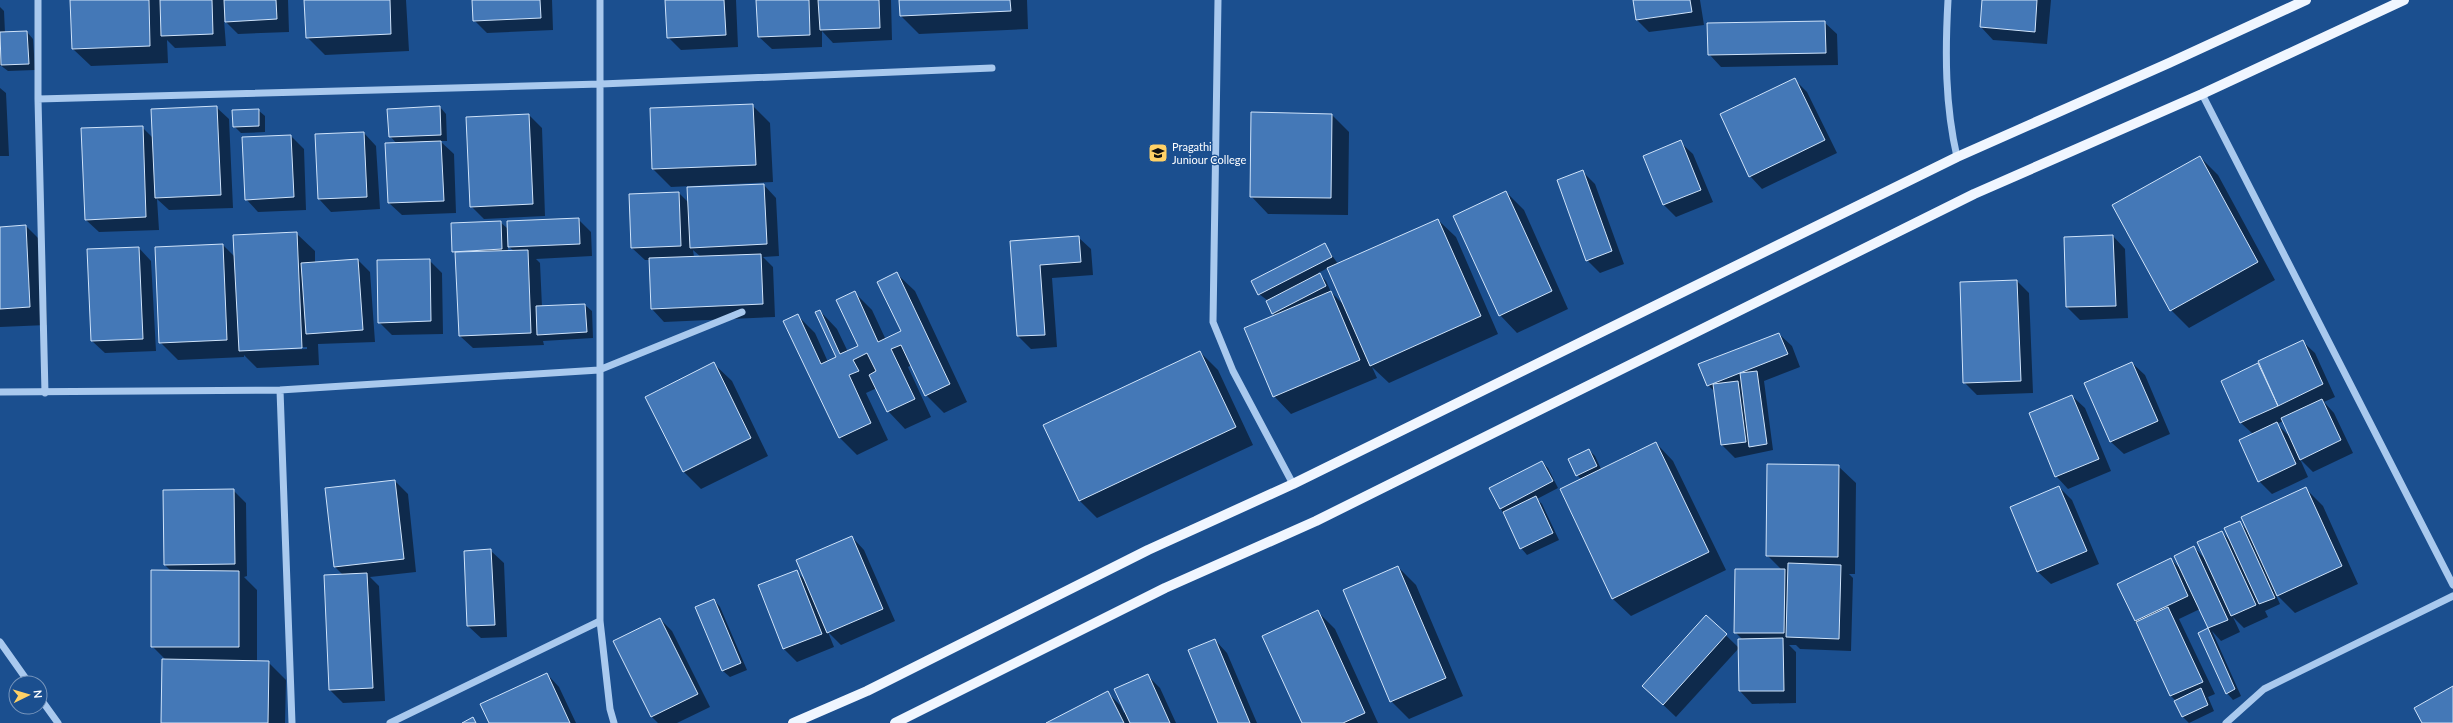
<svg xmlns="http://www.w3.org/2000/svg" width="2453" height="723" font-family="Lato,sans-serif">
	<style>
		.shadow { fill: #0007; fill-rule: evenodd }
		.building { fill: #4478b7; stroke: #cfe3fa }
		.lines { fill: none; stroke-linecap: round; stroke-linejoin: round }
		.minor { stroke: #a9c9ee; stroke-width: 7 }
		.major { stroke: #f0f6ff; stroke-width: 10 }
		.labels { text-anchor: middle; stroke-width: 3; stroke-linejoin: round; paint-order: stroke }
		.poi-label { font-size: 11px; fill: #fff; stroke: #1b4f8f; text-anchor: start }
	</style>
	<rect width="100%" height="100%" fill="#1b4f8f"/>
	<!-- shadow -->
	<path class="shadow" d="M71 0H288L289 32 238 34 224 20 226 46 175 48 167 40 168 63 91 66 73 49Z
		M305 0H406L409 51 325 55 307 37Z
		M473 0H552L553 30 487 33 474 20Z
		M666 0H736L738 47 681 50 668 37Z
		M757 0H891L892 40 833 43 822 31V47L772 49 759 37Z
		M900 0H1027L1028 29 919 34 901 16Z
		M1634 0H1700L1704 25 1649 32 1637 20Z
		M1983 0H2051L2047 44 1993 40 1981 27Z
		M0 7 4 11 5 33 27 32 33 39 35 70 8 71 0 65Z
		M1824 22 1837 34 1838 65 1721 67 1709 54Z
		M1794 79 1807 92 1837 153 1762 189 1750 176Z
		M0 88 6 93 9 156H0Z
		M752 105 770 123 773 182 671 187 653 169 651 109Z
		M216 107 229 119 233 208 169 210 157 199 159 230 99 232 86 220 142 127 153 138Z
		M440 107 446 114 447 141H440L454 154 456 213 402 215 389 203 397 144 390 136Z
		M258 110 265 116V132L241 133 234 126Z
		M529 115 542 128 545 216 484 219 471 206 467 117Z
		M1332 115 1349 132 1348 215 1268 214 1251 196Z
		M364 133 376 146 380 209 331 212 319 199Z
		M291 136 304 149 306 210 258 212 246 199Z
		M1680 142 1693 154 1713 202 1676 217 1664 205 1644 156Z
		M2200 157 2218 175 2275 280 2189 328 2171 310Z
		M1583 172 1595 184 1624 264 1600 273 1587 260Z
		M764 185 776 198 779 256 763 257 773 267 775 317 664 322 652 309 650 260H645L632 248 679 193 689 203ZM693 250 701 257H694Z
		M1506 192 1524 210 1568 309 1517 333 1500 315Z
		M578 219 591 232 592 256 536 259 540 263 542 307 585 305 592 311 593 338 543 341 544 345 473 348 460 336 456 254 453 251 500 222 507 228 508 252 514 251 509 247Z
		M1438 220 1456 237 1498 334 1389 383 1372 367 1377 378 1291 414 1274 396 1275 316 1267 300 1259 294 1324 244 1338 264ZM1328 268 1345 306 1331 292 1326 281 1318 273Z
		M0 221V227L26 226 44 244 47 325 0 327Z
		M297 234 315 251V263L358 260 370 272 375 342 318 344 319 365 257 368 244 355V357L178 360 160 342 223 245 235 257ZM307 347V349L255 351V349Z
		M2113 236 2125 249 2128 318 2080 320 2067 307 2065 238Z
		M1078 237 1091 249 1093 275 1052 278 1057 347 1031 349 1018 336 1011 242Z
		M139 248 151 261 156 351 105 353 92 341Z
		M429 260 442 273 443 334 392 335 379 322Z
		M897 274 915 291 967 402 944 413 926 395 912 365 908 367 931 417 905 429 888 411 877 388 866 393 888 440 857 455 839 437 797 315 815 333 828 362 838 358 820 311 837 329 848 352 859 347 854 292 872 310 886 340 902 332Z
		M2017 281 2029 293 2033 393 1977 395 1964 382Z
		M1779 334 1792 346 1800 367 1764 381 1773 450 1735 458 1722 445 1715 392 1708 385Z
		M2302 341 2315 353 2335 397 2324 402 2334 413 2353 453 2313 472 2300 459 2308 477 2272 494 2259 481 2253 434 2241 423 2223 381ZM2283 421 2290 437 2277 424Z
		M1200 352 1218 370 1253 445 1097 518 1079 500Z
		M2132 363 2145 375 2170 434 2124 454 2111 442 2085 383Z
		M714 364 732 381 768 456 701 489 684 472 647 397Z
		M2072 396 2085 408 2111 471 2068 489 2056 476Z
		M1656 443 1673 461 1726 570 1631 616 1613 599 1561 489 1581 479 1577 475 1589 450 1595 456 1601 469Z
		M1542 462 1548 468 1558 488 1537 499 1542 504 1559 540 1527 555 1521 548 1501 509Z
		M1838 466 1856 483 1855 574H1849L1853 578 1851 651 1800 649 1796 645H1789L1796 652V703L1752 704 1740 691 1743 640 1735 632 1782 570 1767 555Z
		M395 481 408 494 416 572 370 577 379 586 385 701 343 703 330 690 343 575 335 567 326 489Z
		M2059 487 2072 500 2099 564 2051 584 2038 572 2011 507Z
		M2305 488 2323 506 2358 584 2295 613 2275 593 2280 604 2265 611 2268 617 2244 628 2233 617 2240 632 2221 641 2212 631 2241 696 2233 700 2227 693 2199 634 2209 629 2200 609 2179 619 2215 694 2208 697 2214 711 2189 723 2183 717 2176 701 2171 696 2135 621 2171 559 2182 571 2194 547 2206 560 2222 532 2231 542 2239 522 2248 531Z
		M233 490 246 503 247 576 244 577 257 590V662H268L286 680 285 723H162L166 660 152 646 172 572 165 565Z
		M852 537 864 550 895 621 841 645 828 632 834 647 797 662 784 649 760 586 796 571 806 581Z
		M491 551 504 563 507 637 481 638 468 626Z
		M1398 567 1416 585 1463 696 1409 719 1391 701Z
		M714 600 720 607 747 670 730 677 723 671 696 608Z
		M1318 612 1335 629 1378 723H1303Z
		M1706 616 1739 648 1676 717 1656 698Z
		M660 619 672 631 710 707 677 723H658L652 717 614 641Z
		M1215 640 1227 653 1257 723H1219Z
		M547 674 559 687 576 723H490Z
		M1148 676 1160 688 1176 723H1048L1107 692 1120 705 1124 713Z"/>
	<!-- building -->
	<path class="building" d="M70 0H149L150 46 72 49Z
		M160 0H212L213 34 161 36Z
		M224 0H276L277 19 225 22Z
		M304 0H390L391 34 306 38Z
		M472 0H540L541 18 473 21Z
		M665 0H724L726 35 667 38Z
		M756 0H809L810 35 758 37Z
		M818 0H879L880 28 820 30Z
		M899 0H1010L1011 11 900 16Z
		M1633 0H1690L1692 12 1636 20Z
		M1982 0H2037L2035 32 1980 27Z
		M1825 21 1826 53 1708 55 1707 23Z
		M27 31 29 64 1 65 0 32Z
		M1795 78 1825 140 1749 177 1720 114Z
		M753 104 756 165 652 169 650 108Z
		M217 106 221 195 155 198 151 109Z
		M440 106 441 135 389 137 387 109Z
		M259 109V126L233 127 232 110Z
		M1251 112 1332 114 1331 198 1250 197Z
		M529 114 533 204 470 207 466 117Z
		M143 126 146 217 85 220 81 128Z
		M364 132 367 197 318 199 315 134Z
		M291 135 294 197 245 200 242 137Z
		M1681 140 1701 190 1663 205 1643 156Z
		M441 141 444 201 388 203 385 143Z
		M2200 156 2258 262 2170 311 2112 205Z
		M1583 170 1612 251 1586 261 1557 180Z
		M764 184 767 244 690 248 687 187Z
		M1506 191 1552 291 1499 316 1453 216Z
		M679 192 681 246 631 248 629 194Z
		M579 218 580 244 508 247 507 221Z
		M1438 219 1481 316 1370 366 1327 268Z
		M501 221 502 249 452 252 451 223Z
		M26 225 30 307 0 309V227Z
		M297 232 302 348 239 351 233 235Z
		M2113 235 2116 306 2066 307 2064 237Z
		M1079 236 1081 262 1040 265 1045 335 1017 336 1010 241Z
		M1325 243 1332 257 1258 295 1251 281Z
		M223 244 227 340 159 343 155 247Z
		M139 247 143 339 91 341 87 249Z
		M528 250 531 333 459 336 455 252Z
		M761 254 763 304 651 309 649 258Z
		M358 259 363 330 306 334 301 263Z
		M430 259 431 321 378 323 377 260Z
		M897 272 950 384 925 396 901 345 891 349 915 399 887 412 869 375 876 371 867 353 853 360 859 371 849 375 871 423 839 438 783 321 798 314 821 364 836 357 815 312 820 310 840 354 858 346 836 300 855 291 878 342 901 331 877 282Z
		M1320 273 1326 286 1272 314 1266 301Z
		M2017 280 2021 381 1963 383 1960 282Z
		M1331 291 1360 360 1273 397 1244 328Z
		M585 304 587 332 537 335 536 306Z
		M1779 333 1788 354 1707 386 1698 364Z
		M2303 340 2323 384 2278 406 2258 361Z
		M1200 351 1236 427 1079 501 1043 425Z
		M714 362 751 438 683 472 645 397Z
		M2132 362 2158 421 2110 442 2084 383Z
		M2258 363 2278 406 2240 423 2221 381Z
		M1757 371 1767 444 1749 447 1740 373Z
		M1738 381 1746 442 1721 445 1713 384Z
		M2072 395 2099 459 2055 477 2029 413Z
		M2322 399 2341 440 2300 460 2281 418Z
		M2277 422 2296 464 2258 482 2239 440Z
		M1656 442 1709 552 1612 599 1560 489Z
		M1589 449 1597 466 1576 476 1568 459Z
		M1542 461 1553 481 1500 509 1489 488Z
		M1767 464 1839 465 1838 557 1766 556Z
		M395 480 404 559 334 567 325 488Z
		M2059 486 2087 551 2037 572 2010 507Z
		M2306 487 2342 566 2277 596 2241 517Z
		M234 489 235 564 164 565 163 490Z
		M1536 496 1553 533 1520 549 1503 512Z
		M2240 521 2275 598 2259 604 2224 528Z
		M2222 531 2256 605 2231 616 2197 542Z
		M852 536 883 609 827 633 796 560Z
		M2194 546 2228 620 2208 628 2174 556Z
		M491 549 495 625 467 626 464 551Z
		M2171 558 2188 596 2135 621 2117 584Z
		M1788 563 1841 565 1839 639 1786 637Z
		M1398 566 1446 678 1390 702 1343 590Z
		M1735 569H1785L1784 633H1734Z
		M151 570 239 571V647H151Z
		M797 570 822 634 783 649 758 585Z
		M367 573 373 688 329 690 324 575Z
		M714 599 741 663 722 671 695 607Z
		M2168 607 2203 682 2170 696 2136 622Z
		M1318 610 1365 713 1343 723H1302L1262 636Z
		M1706 615 1727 634 1663 705 1642 686Z
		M660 618 698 694 651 717 613 641Z
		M2208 628 2235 689 2226 694 2198 633Z
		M1783 638 1784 691H1739L1738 639Z
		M1215 639 1250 723H1218L1188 650Z
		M162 659 269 661 268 723H161Z
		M547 673 570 723H489L480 704Z
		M1148 674 1170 723H1130L1114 689Z
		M2453 686V723H2422L2414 708Z
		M2201 688 2208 705 2182 717 2174 701Z
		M1108 691 1124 723H1046Z
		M473 717 476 723H462Z"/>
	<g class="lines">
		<!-- minor -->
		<path class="minor" d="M38 0V99L45 393
			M600 0V621L610 709 614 723
			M1218 0 1213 322 1233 371 1293 484
			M1948 0C1945 53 1945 105 1957 157
			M2202 94 2453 585
			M38 99 601 84 992 68
			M280 390 292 723
			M0 392 280 390 599 370 742 312
			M0 642 29 683
			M40 698 58 723
			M390 723 600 621
			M2226 723 2264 689 2453 596"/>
		<!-- major -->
		<path class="major" d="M793 723 867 691 1148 550 1293 484 1957 157 2169 63 2306 0
			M895 723 1165 588 1316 521 1974 194 2202 94 2404 0"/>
	</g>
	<!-- icons -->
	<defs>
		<symbol id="university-square" viewBox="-11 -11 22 22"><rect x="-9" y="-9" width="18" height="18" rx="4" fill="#ffd166" stroke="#1b4f8f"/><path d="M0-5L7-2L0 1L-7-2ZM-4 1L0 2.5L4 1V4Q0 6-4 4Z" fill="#111"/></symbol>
	</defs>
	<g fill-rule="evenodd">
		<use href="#university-square" x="1147" y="142" width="22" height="22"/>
	</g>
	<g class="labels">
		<!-- poi labels -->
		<g class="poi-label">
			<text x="1172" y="151">Pragathi<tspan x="1172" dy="13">Juniour College</tspan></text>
		</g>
	</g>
	<!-- north arrow -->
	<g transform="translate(28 695) rotate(85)"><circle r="19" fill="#1b4f8f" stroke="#7695bc"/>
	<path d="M0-3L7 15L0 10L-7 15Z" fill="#ffd166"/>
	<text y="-6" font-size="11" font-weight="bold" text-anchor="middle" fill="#ffffff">N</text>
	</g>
</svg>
